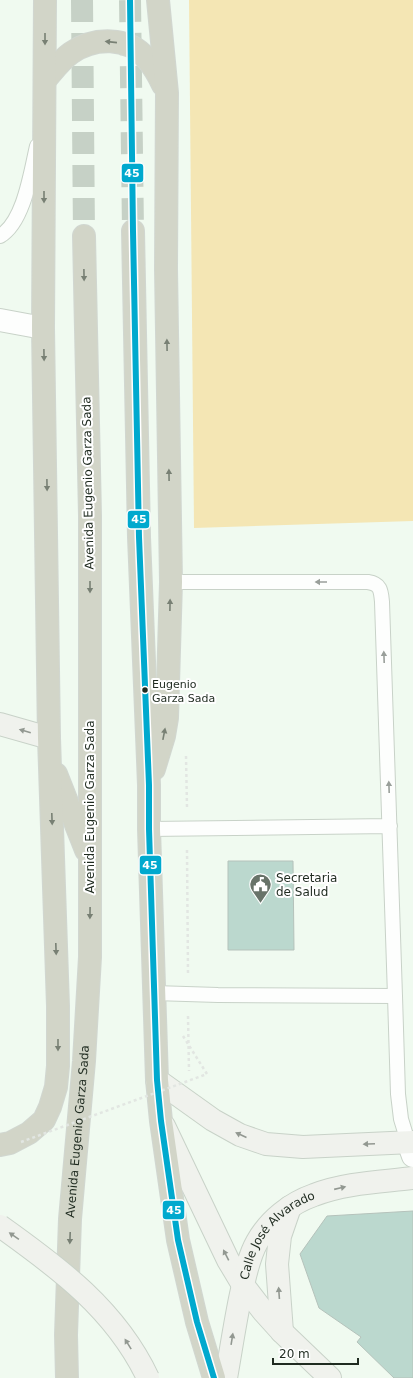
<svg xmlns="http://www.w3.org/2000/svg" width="413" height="1378" font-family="'DejaVu Sans',sans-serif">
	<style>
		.green { fill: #f4e6b4 }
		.building { fill: #bbd8ce; stroke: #b5c2bb }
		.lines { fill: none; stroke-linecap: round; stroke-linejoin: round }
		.highway-tunnel { stroke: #c6d1c6; stroke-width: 22; stroke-dasharray: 22 11; stroke-linecap: butt }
		.lane-casing { stroke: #c8d2c8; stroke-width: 16 }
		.street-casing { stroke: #c8d2c8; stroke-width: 24 }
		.secondary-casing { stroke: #c8d2c8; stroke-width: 24 }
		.highway-casing { stroke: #d1d7d1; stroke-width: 24 }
		.path { stroke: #e2e6e2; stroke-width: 2.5; stroke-dasharray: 3 3; stroke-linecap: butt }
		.lane { stroke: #fdfefd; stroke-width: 14 }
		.street { stroke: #fdfefd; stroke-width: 22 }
		.secondary { stroke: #f0f2ed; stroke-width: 22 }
		.highway { stroke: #d2d5c8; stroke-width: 22 }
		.secondary-bridge-casing { stroke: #c8d2c8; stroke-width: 24; stroke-linecap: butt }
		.path-bridge { stroke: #e2e6e2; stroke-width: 2.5; stroke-dasharray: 3 3; stroke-linecap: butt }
		.secondary-bridge { stroke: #f0f2ed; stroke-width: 22 }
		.bus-1-casing { stroke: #fff; stroke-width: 9 }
		.bus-1 { stroke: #00a9ce; stroke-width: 6 }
		.oneway { fill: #788074 }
		.oneway2 { fill: #999f9a }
		.oneway3 { fill: #929891 }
		.bus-dot { fill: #1f2b20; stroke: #fff; stroke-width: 1.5 }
		.labels { text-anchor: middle; stroke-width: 4; stroke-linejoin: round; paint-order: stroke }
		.bus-label { font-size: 11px; fill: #1f2b20; stroke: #fff; text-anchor: start }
		.street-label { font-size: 12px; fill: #1f2b20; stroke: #fff }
		.poi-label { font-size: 12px; fill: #1f2b20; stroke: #fff; text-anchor: start }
		.line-badge { stroke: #fff; stroke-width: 1.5 }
		.badge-label { font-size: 11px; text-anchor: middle; font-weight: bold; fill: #fff }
	</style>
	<rect width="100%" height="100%" fill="#f0faf0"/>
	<!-- green -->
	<path class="green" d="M189 0H413V521L194 528Z"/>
	<!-- building -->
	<path class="building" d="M228 861H293L294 950H228Z
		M413 1211V1378H394L357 1342 361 1337 319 1308 300 1254 327 1216Z"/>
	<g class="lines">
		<!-- highway-tunnel -->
		<path class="highway-tunnel" d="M82 0 84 236
			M130 0 133 231"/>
		<defs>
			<path id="lane" d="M0 236C24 222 31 172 37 146
				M149 829 390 826
				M154 993 218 995 395 996 382 602C381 591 381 584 368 582H171
				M395 996 398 1094 401 1119 408 1142"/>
			<path id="street" d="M0 320 43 328
				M408 1142 413 1156"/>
			<g id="secondary">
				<path d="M0 724 49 738"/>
				<path d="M157 1080 213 1120 240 1135 266 1144 303 1147 413 1142"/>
				<path d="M164 1126 228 1260 243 1285 263 1311 282 1332 330 1378"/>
				<path d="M282 1332 277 1264 280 1236 290 1207"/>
				<path id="s1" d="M226 1378C231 1350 235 1322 241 1294 245 1277 248 1258 257 1242 269 1220 291 1203 314 1195 345 1183 380 1182 413 1178"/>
			</g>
			<g id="highway">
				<path d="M45 80C53 71 61 60 71 53 94 37 128 36 147 59 154 67 159 76 163 85"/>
				<path d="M133 231 139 537 149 785V829L157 1080 161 1121 178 1240 197 1322 214 1378"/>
				<path d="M154 769 164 736 167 718 171 582 166 269 167 93 158 0"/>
				<path d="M56 774 86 850"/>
				<path d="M0 1145 10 1143 29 1133 44 1120 50 1107 56 1087 58 1066V1006L49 738 43 328 45 0"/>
				<path id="s2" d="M67 1378 66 1335 70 1219 84 1061 90 957V516L84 236"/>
			</g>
		</defs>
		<!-- lane casing -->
		<use href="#lane" class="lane-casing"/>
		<!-- street casing -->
		<use href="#street" class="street-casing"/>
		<!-- secondary casing -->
		<use href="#secondary" class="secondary-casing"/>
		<!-- highway casing -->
		<use href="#highway" class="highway-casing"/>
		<!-- path -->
		<path class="path" d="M186 756 187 807
			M187 850 188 973
			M188 1016 189 1071
			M183 1036 207 1074"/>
		<!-- lane -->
		<use href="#lane" class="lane"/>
		<!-- street -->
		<use href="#street" class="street"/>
		<!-- secondary -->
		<use href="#secondary" class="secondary"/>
		<!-- highway -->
		<use href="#highway" class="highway"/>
		<defs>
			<path id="secondary-bridge" d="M0 1226C59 1268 116 1310 148 1378"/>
		</defs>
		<!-- secondary-bridge casing -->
		<use href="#secondary-bridge" class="secondary-bridge-casing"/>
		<!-- path-bridge -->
		<path class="path-bridge" d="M21 1142 207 1074"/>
		<!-- secondary-bridge -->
		<use href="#secondary-bridge" class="secondary-bridge"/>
		<defs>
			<path id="bus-1" d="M130 0 133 231 139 537 149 785V829L157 1080 161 1121 178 1240 197 1322 214 1378"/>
		</defs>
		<!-- bus-1 casing -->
		<use href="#bus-1" class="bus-1-casing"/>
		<!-- bus-1 -->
		<use href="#bus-1" class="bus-1"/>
	</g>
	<!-- one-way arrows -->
	<defs><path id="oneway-solid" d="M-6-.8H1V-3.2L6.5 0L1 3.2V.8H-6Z"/></defs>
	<g class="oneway">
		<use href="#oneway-solid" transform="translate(45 39) rotate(90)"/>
		<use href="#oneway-solid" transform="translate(111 42) rotate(-174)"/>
		<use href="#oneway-solid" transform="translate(44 197) rotate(90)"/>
		<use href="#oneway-solid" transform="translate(84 275) rotate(89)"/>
		<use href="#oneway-solid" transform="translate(167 345) rotate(-91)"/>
		<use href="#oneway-solid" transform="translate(44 355) rotate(89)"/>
		<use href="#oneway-solid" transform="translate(169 475) rotate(-91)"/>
		<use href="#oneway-solid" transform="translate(47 485) rotate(89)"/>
		<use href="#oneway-solid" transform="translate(90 587) rotate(90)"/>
		<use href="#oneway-solid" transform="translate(170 605) rotate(-89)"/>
		<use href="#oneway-solid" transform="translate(164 734) rotate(-79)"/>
		<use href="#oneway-solid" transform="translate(52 819) rotate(88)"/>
		<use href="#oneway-solid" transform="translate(90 913) rotate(91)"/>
		<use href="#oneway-solid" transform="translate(56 949) rotate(88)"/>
		<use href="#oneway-solid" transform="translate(58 1045) rotate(90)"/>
		<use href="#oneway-solid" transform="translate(70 1238) rotate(92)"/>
	</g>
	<g class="oneway2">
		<use href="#oneway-solid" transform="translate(321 582) rotate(-180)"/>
		<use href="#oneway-solid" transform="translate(384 657) rotate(-92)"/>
		<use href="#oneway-solid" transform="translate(389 787) rotate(-92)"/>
	</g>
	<g class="oneway3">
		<use href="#oneway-solid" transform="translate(25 731) rotate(-164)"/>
		<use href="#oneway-solid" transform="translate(241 1135) rotate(-156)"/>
		<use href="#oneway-solid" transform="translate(369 1144) rotate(177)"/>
		<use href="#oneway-solid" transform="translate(340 1188) rotate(-13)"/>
		<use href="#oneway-solid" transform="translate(14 1236) rotate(-145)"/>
		<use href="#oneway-solid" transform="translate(226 1255) rotate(-117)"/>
		<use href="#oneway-solid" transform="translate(279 1293) rotate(-94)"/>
		<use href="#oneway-solid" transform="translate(232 1339) rotate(-81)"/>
		<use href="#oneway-solid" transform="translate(128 1344) rotate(-122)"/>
	</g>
	<!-- icons -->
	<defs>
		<symbol id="civic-pin" viewBox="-11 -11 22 30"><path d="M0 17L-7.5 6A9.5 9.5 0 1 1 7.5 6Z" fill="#687369" stroke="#fff"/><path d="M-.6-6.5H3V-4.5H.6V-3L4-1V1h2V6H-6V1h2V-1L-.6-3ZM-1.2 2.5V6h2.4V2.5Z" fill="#fff"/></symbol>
	</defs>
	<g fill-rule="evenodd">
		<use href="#civic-pin" x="248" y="872" width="25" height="34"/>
	</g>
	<!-- markers -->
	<circle class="bus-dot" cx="145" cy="690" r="3.5"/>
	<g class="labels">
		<!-- bus labels -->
		<g class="bus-label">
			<text x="152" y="688">Eugenio<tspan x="152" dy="14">Garza Sada</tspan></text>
		</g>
		<!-- street labels -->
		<g class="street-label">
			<text transform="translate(88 483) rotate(-91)" y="4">Avenida Eugenio Garza Sada</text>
			<text transform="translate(90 807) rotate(-90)" y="4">Avenida Eugenio Garza Sada</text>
			<text dy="4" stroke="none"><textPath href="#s2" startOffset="247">Avenida Eugenio Garza Sada</textPath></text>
			<text dy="4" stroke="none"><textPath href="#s1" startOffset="158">Calle José Alvarado</textPath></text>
		</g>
		<!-- poi labels -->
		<g class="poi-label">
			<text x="276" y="882">Secretaria<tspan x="276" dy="14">de Salud</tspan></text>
		</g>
	</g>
	<g class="line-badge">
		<rect x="121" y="163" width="23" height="20" rx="4" fill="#00a9ce"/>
		<rect x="127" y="510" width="23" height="19" rx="4" fill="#00a9ce"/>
		<rect x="139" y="855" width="23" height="20" rx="4" fill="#00a9ce"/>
		<rect x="162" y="1200" width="23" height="20" rx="4" fill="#00a9ce"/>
	</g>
	<g class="badge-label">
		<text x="132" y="177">45</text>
		<text x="139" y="523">45</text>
		<text x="150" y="869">45</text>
		<text x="174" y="1214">45</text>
	</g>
	<!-- scale -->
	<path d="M273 1358v6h85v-6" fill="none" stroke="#1f2b20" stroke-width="2"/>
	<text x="279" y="1358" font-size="12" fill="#1f2b20" stroke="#ffffff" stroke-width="3" paint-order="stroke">20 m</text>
</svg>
